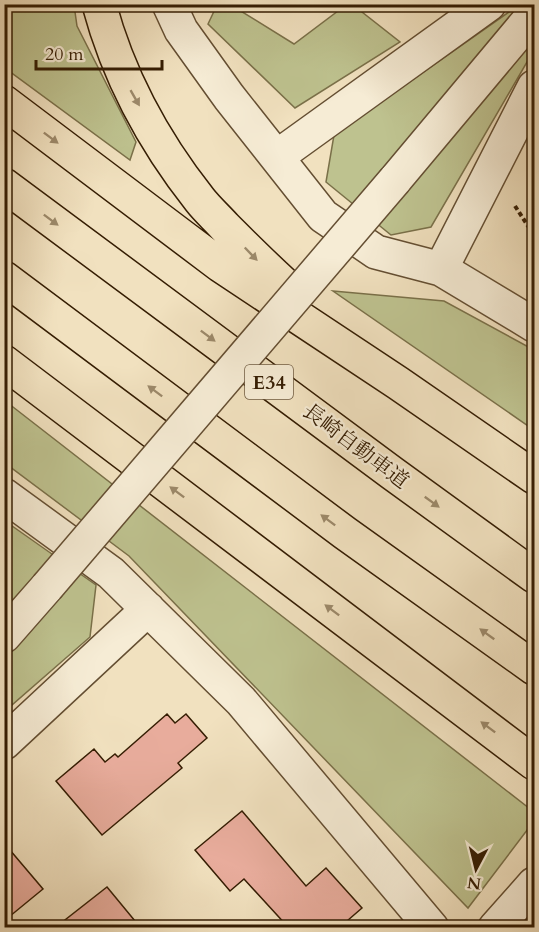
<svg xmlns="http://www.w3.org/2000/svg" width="539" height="932" font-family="Cardo,'Noto Serif JP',serif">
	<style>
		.green { fill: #bec28f; stroke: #7a7049; stroke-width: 1.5 }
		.building { fill: #e8ac9c; stroke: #351d03; stroke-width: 1.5 }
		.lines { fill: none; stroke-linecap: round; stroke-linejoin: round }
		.street-casing { stroke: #644e32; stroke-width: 36 }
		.highway-casing { stroke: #351d03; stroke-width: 36 }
		.path { stroke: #351d03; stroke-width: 4; stroke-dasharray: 4.5 3; stroke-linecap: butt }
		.street { stroke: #f6ecd5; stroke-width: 33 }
		.highway { stroke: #f1e1bf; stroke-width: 33 }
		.street-bridge-casing { stroke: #644e32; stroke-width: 36; stroke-linecap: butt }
		.street-bridge { stroke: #f6ecd5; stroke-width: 33 }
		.oneway { fill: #9c896a }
		.labels { text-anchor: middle; stroke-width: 4.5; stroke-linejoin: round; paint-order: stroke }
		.shield { fill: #f6ecd5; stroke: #6f5b42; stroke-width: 1.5 }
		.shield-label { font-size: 20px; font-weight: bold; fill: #351d03 }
		.street-label { font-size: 21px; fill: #351d03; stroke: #f6ecd5 }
	</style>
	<rect width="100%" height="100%" fill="#f1e1bf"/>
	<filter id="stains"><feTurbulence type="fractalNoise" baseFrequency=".00333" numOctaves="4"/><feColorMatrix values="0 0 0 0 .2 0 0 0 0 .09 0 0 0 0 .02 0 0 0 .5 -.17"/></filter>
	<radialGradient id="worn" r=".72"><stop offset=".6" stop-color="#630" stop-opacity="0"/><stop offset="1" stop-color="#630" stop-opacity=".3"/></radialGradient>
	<!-- green -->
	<path class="green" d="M5 4 74 5 77 26 136 142 130 160 5 68Z
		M217 5H231L294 44 346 5H353L400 42 295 108 208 24Z
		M516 7 534 35V50L431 227 391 235 326 182 334 135Z
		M333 291 444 301 534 350V430Z
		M4 400 534 812V821L468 908 129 556 5 463Z
		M5 521 96 585 90 637 5 711Z"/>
	<!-- building -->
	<path class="building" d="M167 714 175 723 186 714 207 738 178 763 182 768 102 835 56 781 94 749 105 762 115 754 118 757Z
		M242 811 306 886 326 868 362 908 340 927H288L244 879 230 891 195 850Z
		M4 843 43 889 4 921Z
		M107 887 140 927H56Z"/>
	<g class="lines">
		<defs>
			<path id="street" d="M169 4 181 30 229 97 323 216 376 252 441 269 534 325
				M278 156 489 4
				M395 180 534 14
				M441 269 534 87
				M4 495 111 573 241 701 432 928
				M4 636 47 587
				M4 743 148 609
				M495 928 534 884"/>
			<path id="highway" d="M99 4C118 75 154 142 200 200 207 209 217 218 225 227 248 250 270 272 295 294
				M4 102 220 265 398 383 534 477
				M4 185 392 473 534 576
				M4 278 345 533 534 668
				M4 362 534 763"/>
		</defs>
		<!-- street casing -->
		<use href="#street" class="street-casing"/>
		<!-- highway casing -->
		<use href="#highway" class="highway-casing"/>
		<!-- path -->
		<path class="path" d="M515 206 534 235"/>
		<!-- street -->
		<use href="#street" class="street"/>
		<!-- highway -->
		<use href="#highway" class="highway"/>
		<defs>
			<path id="street-bridge" d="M47 587 395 180"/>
		</defs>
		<!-- street-bridge casing -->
		<use href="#street-bridge" class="street-bridge-casing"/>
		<!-- street-bridge -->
		<use href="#street-bridge" class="street-bridge"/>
	</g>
	<!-- one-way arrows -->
	<defs><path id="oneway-solid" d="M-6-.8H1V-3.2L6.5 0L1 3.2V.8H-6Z" transform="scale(1.5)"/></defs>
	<g class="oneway">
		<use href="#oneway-solid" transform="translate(135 98) rotate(60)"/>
		<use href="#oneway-solid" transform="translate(51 138) rotate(37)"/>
		<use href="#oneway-solid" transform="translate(51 220) rotate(37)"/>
		<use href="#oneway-solid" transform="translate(251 254) rotate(46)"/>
		<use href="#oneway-solid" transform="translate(208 336) rotate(37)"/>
		<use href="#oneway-solid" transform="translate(155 391) rotate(-143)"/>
		<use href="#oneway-solid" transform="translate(177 492) rotate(-143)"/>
		<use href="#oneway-solid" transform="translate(432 502) rotate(36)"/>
		<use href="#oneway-solid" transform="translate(328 520) rotate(-143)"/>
		<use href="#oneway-solid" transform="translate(332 610) rotate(-143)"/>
		<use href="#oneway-solid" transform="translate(487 634) rotate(-144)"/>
		<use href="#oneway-solid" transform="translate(488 727) rotate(-143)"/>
	</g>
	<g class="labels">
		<!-- shield labels -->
		<rect class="shield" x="245" y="365" width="48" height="34" rx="4.5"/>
		<g class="shield-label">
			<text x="269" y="389">E34</text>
		</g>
		<!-- street labels -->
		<g class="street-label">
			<text transform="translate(356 446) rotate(37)" y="7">長崎自動車道</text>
		</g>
	</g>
	<!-- margin -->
	<rect width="539" height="932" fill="none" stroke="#f1e1bf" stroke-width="24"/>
	<rect x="6" y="6" width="527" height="920" fill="none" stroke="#351d03" stroke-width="3"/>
	<rect x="12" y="12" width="515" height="908" fill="none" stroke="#351d03" stroke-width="1.5"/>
	<!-- north arrow -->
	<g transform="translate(476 869) rotate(187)" stroke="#f6ecd5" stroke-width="4.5" paint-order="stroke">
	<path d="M0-4.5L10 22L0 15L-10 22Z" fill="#351d03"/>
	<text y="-9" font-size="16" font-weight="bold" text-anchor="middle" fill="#351d03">N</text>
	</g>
	<!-- scale -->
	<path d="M36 60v9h126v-9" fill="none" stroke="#351d03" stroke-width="3"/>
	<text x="45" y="60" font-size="18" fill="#351d03" stroke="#f6ecd5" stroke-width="4.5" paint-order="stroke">20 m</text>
	<rect width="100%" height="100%" filter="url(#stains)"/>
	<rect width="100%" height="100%" fill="url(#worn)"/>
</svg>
